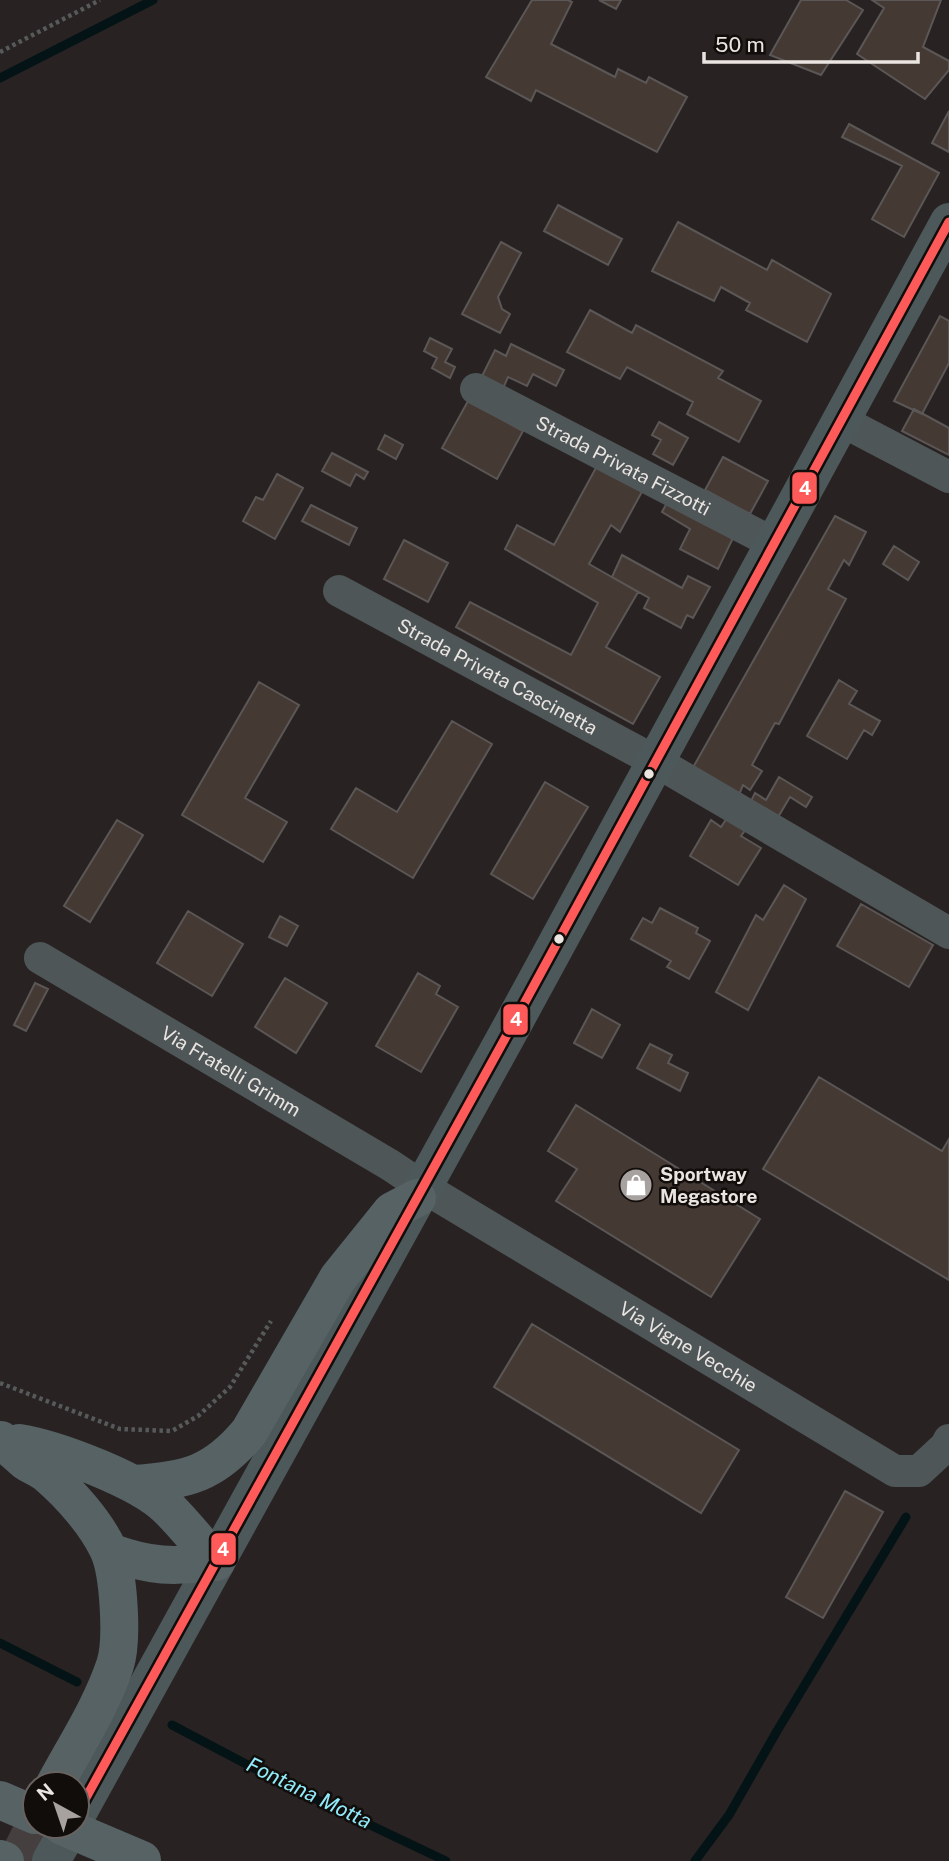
<svg xmlns="http://www.w3.org/2000/svg" width="949" height="1861" font-family="'Public Sans',sans-serif">
	<style>
		.lines { fill: none; stroke-linecap: round; stroke-linejoin: round }
		.stream { stroke: #041316; stroke-width: 9 }
		.building { fill: #453934; stroke: #5b5756; stroke-width: 2 }
		.trunk-tunnel { stroke: #45403f; stroke-width: 38; stroke-dasharray: 38 19; stroke-linecap: butt }
		.path { stroke: #575a5a; stroke-width: 4.5; stroke-dasharray: 3.5 3.5; stroke-linecap: butt }
		.minor { stroke: #4f5658; stroke-width: 32 }
		.secondary { stroke: #4d585a; stroke-width: 38 }
		.trunk { stroke: #566264; stroke-width: 38 }
		.trunk-bridge { stroke: #566264; stroke-width: 38 }
		.bus-1-casing { stroke: #110d0b; stroke-width: 14 }
		.bus-1 { stroke: #ff5a5a; stroke-width: 9 }
		.bus-dot { fill: #ebe5e2; stroke: #110d0b; stroke-width: 2.5 }
		.labels { text-anchor: middle; stroke-width: 5; stroke-linejoin: round; paint-order: stroke }
		.street-label { font-size: 19px; fill: #ebe5e2; stroke: #110d0b }
		.poi-label { font-size: 19px; font-weight: bold; fill: #ebe5e2; stroke: #110d0b; text-anchor: start }
		.water-label { font-size: 21px; font-style: italic; fill: #92ebfb; stroke: #110d0b }
		.line-badge { stroke: #110d0b; stroke-width: 2.5 }
		.badge-label { font-size: 19px; text-anchor: middle; font-weight: bold; fill: #fff }
	</style>
	<rect width="100%" height="100%" fill="#282322"/>
	<g class="lines">
		<!-- stream -->
		<path class="stream" d="M0 78 153 0
			M0 1643 77 1682
			M172 1725 286 1785 446 1861
			M695 1861 729 1815 777 1731 906 1517"/>
	</g>
	<!-- building -->
	<path class="building" d="M532 0H568L572 2 551 44 615 77 618 69 646 83 649 77 687 97 657 152 536 90 531 101 486 77Z
		M599 0H621L616 9Z
		M801 0H846L863 10 821 75 770 55Z
		M872 0H941L923 47 949 61V70L925 99 857 54 884 8Z
		M949 111V152L932 143Z
		M849 124 939 173 904 237 872 219 902 166 842 137Z
		M558 205 622 239 608 265 544 231Z
		M678 222 767 270 772 260 831 294 807 342 746 310 750 303 721 287 714 301 652 271Z
		M501 242 521 253 498 297 502 309 510 314 500 333 462 314Z
		M590 310 632 333 636 325 723 371 718 378 761 401 739 442 687 414 693 402 627 367 620 379 567 352Z
		M940 316 949 321V363L922 414 894 401Z
		M430 338 452 349 445 362 455 367 450 378 432 368 437 358 424 351Z
		M511 344 564 370 556 386 533 374 527 386 508 377 501 393 479 382 495 350 506 356Z
		M468 401 523 431 497 479 442 448Z
		M914 409 949 428V455L902 431Z
		M659 422 688 438 673 465 653 454 661 440 652 435Z
		M385 435 403 445 396 459 378 449Z
		M332 453 368 472 364 479 356 474 350 486 322 471Z
		M723 457 768 481 750 514 705 490Z
		M598 464 644 488 620 532 611 525 589 564 638 592 606 647 660 677 633 724 456 627 470 602 571 655 598 603 505 549 517 525 554 545Z
		M277 474 303 488 275 539 243 521 256 497 263 500Z
		M668 501 735 534 718 569 680 549 690 529 662 512Z
		M311 505 357 528 349 545 302 521Z
		M835 516 866 532 849 565 844 560 828 589 846 599 779 724 775 723 752 765 762 771 750 790 743 785 738 797 691 771Z
		M404 540 448 563 428 602 384 579Z
		M894 546 919 562 908 580 883 564Z
		M622 555 682 588 688 576 710 587 693 618 687 615 681 628 644 608 649 598 612 577Z
		M839 680 857 691 849 704 880 721 872 735 864 730 847 759 807 736Z
		M259 682 299 705 245 798 287 822 263 862 182 815Z
		M452 721 492 744 413 878 331 829 356 788 397 812Z
		M779 777 812 797 806 807 790 797 777 819 750 803 755 793 766 800Z
		M545 782 588 807 533 899 491 874Z
		M727 818 746 829 741 836 761 848 738 885 690 856 711 820 721 827Z
		M117 820 143 835 90 922 64 906Z
		M784 885 806 899 748 1010 716 992 756 915 763 920Z
		M861 904 933 945 909 987 837 946Z
		M660 908 698 928 696 933 710 941 689 979 667 967 671 961 631 939 643 918 652 923Z
		M188 911 243 944 212 996 157 963Z
		M280 916 298 926 287 946 269 937Z
		M418 973 440 986 436 994 458 1007 421 1072 376 1046Z
		M285 978 327 1003 296 1053 255 1027Z
		M35 983 48 989 26 1031 14 1025Z
		M592 1009 620 1025 602 1058 574 1043Z
		M650 1044 672 1055 668 1063 688 1073 680 1091 637 1068Z
		M819 1077 942 1151 949 1139V1280L763 1169Z
		M576 1105 760 1219 711 1297 556 1201 577 1169 548 1151Z
		M532 1324 739 1450 701 1513 494 1387Z
		M845 1491 883 1512 823 1618 786 1597Z"/>
	<g class="lines">
		<!-- trunk-tunnel -->
		<path class="trunk-tunnel" d="M17 1861 35 1825"/>
		<!-- path -->
		<path class="path" d="M0 52 100 0
			M0 1383 120 1429 172 1431 198 1416 230 1387 271 1321"/>
		<!-- minor -->
		<g class="minor">
			<path id="s1" d="M476 389 773 543"/>
			<path d="M842 421 949 477"/>
			<path id="s2" d="M339 591 655 761 949 933"/>
			<path id="s3" d="M40 958 390 1165 423 1187 895 1471H919L946 1446 949 1440"/>
		</g>
		<!-- secondary -->
		<path class="secondary" d="M77 1814 513 1024 949 222
			M51 1861 71 1826"/>
		<!-- trunk -->
		<path class="trunk" d="M1 1440C9 1447 17 1454 25 1461 32 1466 41 1469 48 1475 70 1494 95 1522 108 1549 119 1572 123 1641 115 1665 101 1707 76 1745 55 1784
			M19 1443C57 1449 141 1481 168 1508 185 1525 200 1544 216 1562
			M135 1484C188 1480 214 1474 249 1432L338 1278 392 1211 417 1198
			M110 1552C151 1567 173 1567 216 1562
			M0 1800 35 1815
			M0 1859 5 1861"/>
		<!-- trunk-bridge -->
		<path class="trunk-bridge" d="M62 1826 142 1860"/>
		<defs>
			<path id="bus-1" d="M77 1814 513 1024 949 222"/>
		</defs>
		<!-- bus-1 casing -->
		<use href="#bus-1" class="bus-1-casing"/>
		<!-- bus-1 -->
		<use href="#bus-1" class="bus-1"/>
	</g>
	<!-- icons -->
	<defs>
		<symbol id="shop-disc" viewBox="-11 -11 22 22"><circle r="9.5" fill="#a7a19f" stroke="#110d0b"/><path d="M-5-2.5h2.3a2.7 3.5 0 0 1 5.4 0H5L5.5 6h-11ZM-1.5-2.5h3a1.5 2.3 0 0 0-3 0Z" fill="#fff"/></symbol>
	</defs>
	<g fill-rule="evenodd">
		<use href="#shop-disc" x="617" y="1166" width="38" height="38"/>
	</g>
	<!-- markers -->
	<g class="bus-dot">
		<circle cx="649" cy="774" r="6"/>
		<circle cx="559" cy="939" r="6"/>
	</g>
	<g class="labels">
		<!-- street labels -->
		<g class="street-label">
			<text dy="7" stroke="none"><textPath href="#s1" startOffset="166">Strada Privata Fizzotti</textPath></text>
			<text dy="7" stroke="none"><textPath href="#s2" startOffset="180">Strada Privata Cascinetta</textPath></text>
			<text dy="7" stroke="none"><textPath href="#s3" startOffset="222">Via Fratelli Grimm</textPath></text>
			<text dy="7" stroke="none"><textPath href="#s3" startOffset="756">Via Vigne Vecchie</textPath></text>
		</g>
		<!-- poi labels -->
		<g class="poi-label">
			<text x="660" y="1181">Sportway<tspan x="660" dy="22">Megastore</tspan></text>
		</g>
		<!-- water labels -->
		<g class="water-label">
			<text transform="translate(309 1793) rotate(26)" y="7">Fontana Motta</text>
		</g>
	</g>
	<g class="line-badge">
		<rect x="791" y="471" width="27" height="34" rx="7" fill="#ff5a5a"/>
		<rect x="502" y="1003" width="27" height="33" rx="7" fill="#ff5a5a"/>
		<rect x="210" y="1532" width="27" height="34" rx="7" fill="#ff5a5a"/>
	</g>
	<g class="badge-label">
		<text x="805" y="495">4</text>
		<text x="516" y="1026">4</text>
		<text x="223" y="1556">4</text>
	</g>
	<!-- north arrow -->
	<g transform="translate(56 1805) rotate(320)"><circle r="33" fill="#110d0b" stroke="#686361" stroke-width="2"/>
	<path d="M0-5L12 26L0 18L-12 26Z" fill="#a7a19f"/>
	<text y="-10" font-size="19" font-weight="bold" text-anchor="middle" fill="#ebe5e2">N</text>
	</g>
	<!-- scale -->
	<path d="M704 52v10h214v-10" fill="none" stroke="#ebe5e2" stroke-width="3.5"/>
	<text x="715" y="52" font-size="21" fill="#ebe5e2" stroke="#110d0b" stroke-width="5" paint-order="stroke">50 m</text>
</svg>
